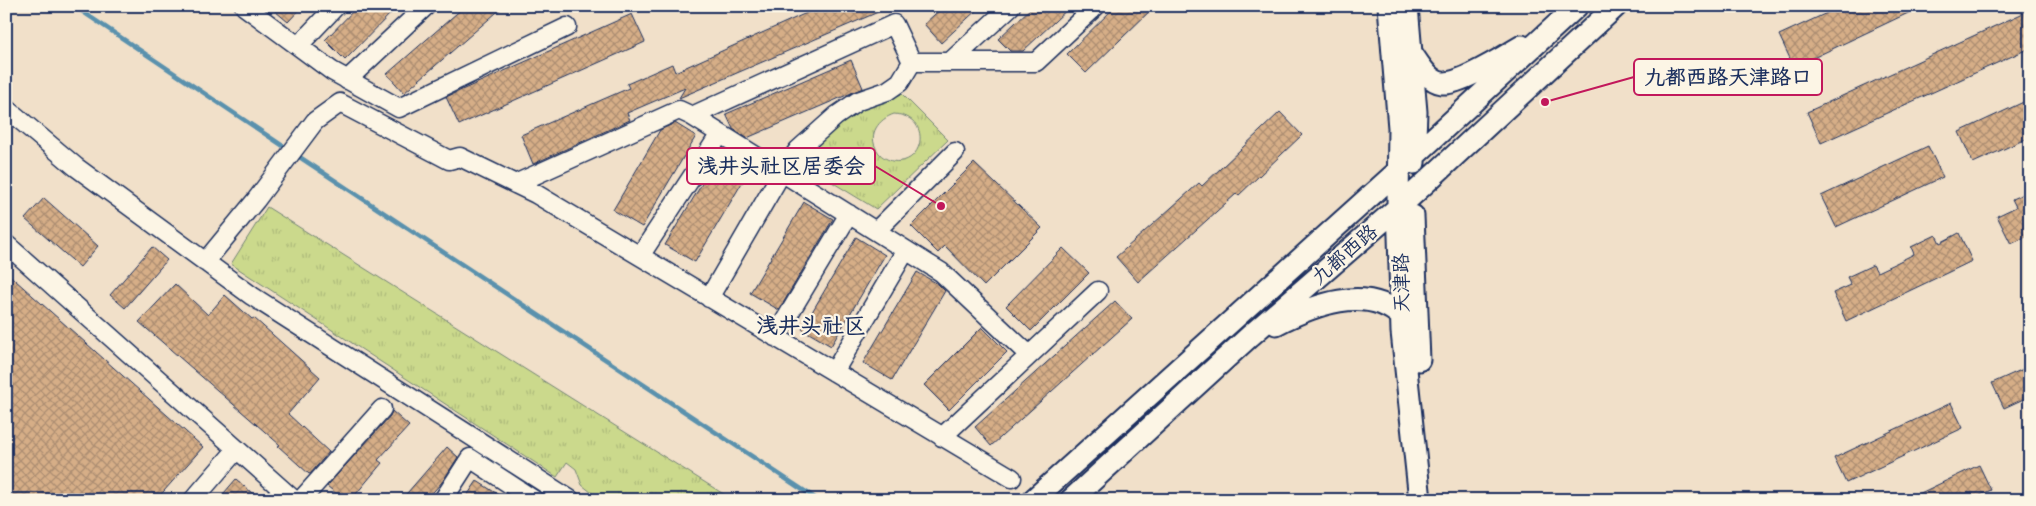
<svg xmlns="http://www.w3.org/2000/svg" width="2036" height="506" font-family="'Indie Flower','LXGW WenKai TC',sans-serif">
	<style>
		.grass { fill: url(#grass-tufts); stroke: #738475; fill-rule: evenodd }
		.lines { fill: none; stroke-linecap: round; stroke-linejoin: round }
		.stream { stroke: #5a91ad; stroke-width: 4.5 }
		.building { fill: url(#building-cross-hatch); stroke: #1b2f5e }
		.minor-casing { stroke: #1b2f5e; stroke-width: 21 }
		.major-casing { stroke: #1b2f5e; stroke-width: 25 }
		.minor { stroke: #fcf5e5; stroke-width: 18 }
		.major { stroke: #fcf5e5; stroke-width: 21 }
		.labels { text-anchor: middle; stroke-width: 4.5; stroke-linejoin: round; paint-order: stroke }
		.street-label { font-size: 20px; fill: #1b2f5e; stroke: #fcf5e5 }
		.quarter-label { font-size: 22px; font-weight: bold; fill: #1b2f5e; stroke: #fcf5e5 }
		.leader { fill: none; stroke: #c2185b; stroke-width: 2 }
		.callout-dot { fill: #c2185b; stroke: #fcf5e5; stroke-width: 2 }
		.callout { fill: #fcf5e5; stroke: #c2185b; stroke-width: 2 }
		.callout-label { font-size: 21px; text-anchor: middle; font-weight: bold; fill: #1b2f5e }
	</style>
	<defs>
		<pattern id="grass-tufts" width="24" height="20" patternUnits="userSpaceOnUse" patternTransform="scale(1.25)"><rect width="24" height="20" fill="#cbd98c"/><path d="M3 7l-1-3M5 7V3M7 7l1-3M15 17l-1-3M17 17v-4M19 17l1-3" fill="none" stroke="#aebb7b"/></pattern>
		<pattern id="building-cross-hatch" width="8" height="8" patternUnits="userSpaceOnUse" patternTransform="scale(1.25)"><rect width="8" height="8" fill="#d6ae87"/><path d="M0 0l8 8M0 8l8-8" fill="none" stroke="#ad8e72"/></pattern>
	</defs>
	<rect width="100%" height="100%" fill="#f1e0c9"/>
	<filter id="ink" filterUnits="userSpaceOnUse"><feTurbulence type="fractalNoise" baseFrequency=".02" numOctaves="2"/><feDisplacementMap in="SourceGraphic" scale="10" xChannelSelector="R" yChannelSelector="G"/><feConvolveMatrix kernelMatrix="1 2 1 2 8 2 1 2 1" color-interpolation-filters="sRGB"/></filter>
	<g filter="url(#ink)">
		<!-- grass -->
		<path class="grass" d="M902 94 948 140 876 209 799 162 859 108ZM894 114C933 116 925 167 892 161 886 159 880 156 877 150 867 134 879 119 894 114Z
			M267 207 733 500H601L582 485 576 469 567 462 557 477 231 264Z"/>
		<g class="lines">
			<!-- stream -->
			<path class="stream" d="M74 6 289 150
				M295 154 818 500"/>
		</g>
		<!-- building -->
		<path class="building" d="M269 6H303L288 22Z
			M358 6H398L345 60 325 40Z
			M465 6H504L404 93 387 74Z
			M822 6H892L679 98 685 88 627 113 630 120 533 164 521 135 629 88 627 84 672 64 675 72Z
			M944 6H981L941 43 924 24Z
			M1033 6H1071L1023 51H1010L998 39Z
			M1116 6H1155L1086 73 1067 54Z
			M1842 6H1923L1794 67 1779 35Z
			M2030 10V48L1821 143 1807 112Z
			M632 14 645 42 459 125 446 97Z
			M851 60 863 88 747 138 733 129 726 114Z
			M2030 99V137L1973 163 1959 132Z
			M1280 112 1302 135 1238 196 1236 194 1138 282 1116 257 1199 183 1202 186Z
			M675 123 696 136 642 227 613 210 660 130Z
			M1928 146 1943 177 1836 227 1821 196Z
			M720 154 749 171 695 262 665 245Z
			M974 163 1042 228 984 286 945 246 938 253 911 226Z
			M2030 191V235L2011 244 1997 216 2016 207 2012 199Z
			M44 198 98 246 80 267 25 219Z
			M804 202 833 219 779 310 750 293Z
			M1959 233 1972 261 1846 321 1833 293 1851 285 1847 277 1873 265 1877 272 1896 263 1914 254 1911 247 1936 235 1940 243Z
			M856 237 885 255 831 346 802 329Z
			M152 247 167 260 125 308 110 295Z
			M1063 248 1089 273 1031 331 1006 306Z
			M6 272 203 447 156 500H6Z
			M917 272 938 284 945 291 892 380 863 363Z
			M175 284 208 315 225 295 252 319 254 318 320 377 288 414 329 452 311 473 309 474 278 446 280 445 139 322Z
			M1115 301 1132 319 991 446 975 427Z
			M982 327 1007 352 949 410 924 385Z
			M2030 366V396L2004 408 1992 383Z
			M1951 403 1963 428 1846 483 1834 458Z
			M392 411 409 426 378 460 382 463 351 500H344L327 486 390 416Z
			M447 447 458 457 443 481 426 500H401Z
			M1979 465 1991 490 1970 500H1906Z
			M236 479 260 500H218Z
			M477 481 507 500H464Z"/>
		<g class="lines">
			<defs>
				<path id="minor" d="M244 6 332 71 399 108 567 27
					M298 46 336 6
					M950 62 1011 6
					M347 80 426 6
					M6 108 76 167 252 296 571 500
					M515 184 679 110 692 116
					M876 231 955 152
					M6 244 294 500
					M640 256 720 134
					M205 262 256 200 315 121 340 103 449 160 460 157 536 194 1012 478
					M709 298 782 172 798 150 836 116 858 101 887 91 900 82 912 62
					M775 337 849 214
					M1029 355 941 272 692 116 894 24 912 62H1036L1096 6
					M834 372 906 250
					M942 437 1098 291
					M193 500 237 449
					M301 500 382 409
					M443 500 470 458 534 500"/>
				<path id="major" d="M1389 6 1399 128 1398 204 1402 332 1420 500
					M1407 6 1416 112 1414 163
					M1412 54C1419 64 1428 81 1442 83 1460 85 1505 56 1522 46
					M1413 216 1419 360
					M1276 324C1312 306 1367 283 1402 317
					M1033 500 1398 171 1577 6
					M1071 500 1250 336 1408 199 1616 6"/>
			</defs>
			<!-- minor casing -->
			<use href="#minor" class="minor-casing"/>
			<!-- major casing -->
			<use href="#major" class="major-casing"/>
			<!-- minor -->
			<use href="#minor" class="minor"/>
			<!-- major -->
			<use href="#major" class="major"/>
		</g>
	</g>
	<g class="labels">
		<!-- street labels -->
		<g class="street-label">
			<text transform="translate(1344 254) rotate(-41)" y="7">九都西路</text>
			<text transform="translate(1401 283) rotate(-91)" y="7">天津路</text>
		</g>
		<!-- quarter labels -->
		<g class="quarter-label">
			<text x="811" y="333">浅井头社区</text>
		</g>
	</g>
	<!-- callouts -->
	<path class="leader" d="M1545 102L1634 77M941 206L875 166"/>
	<g class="callout-dot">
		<circle cx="1545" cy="102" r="5"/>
		<circle cx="941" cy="206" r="5"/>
	</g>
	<g class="callout">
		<rect x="1634" y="59" width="188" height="36" rx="5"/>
		<rect x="687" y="148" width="188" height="36" rx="5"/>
	</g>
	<g class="callout-label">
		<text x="1728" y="84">九都西路天津路口</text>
		<text x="781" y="173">浅井头社区居委会</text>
	</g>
	<!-- margin -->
	<rect width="2036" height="506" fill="none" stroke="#fcf5e5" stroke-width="25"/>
	<rect x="12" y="12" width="2011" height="481" fill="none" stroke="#1b2f5e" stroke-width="2" filter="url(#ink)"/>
</svg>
